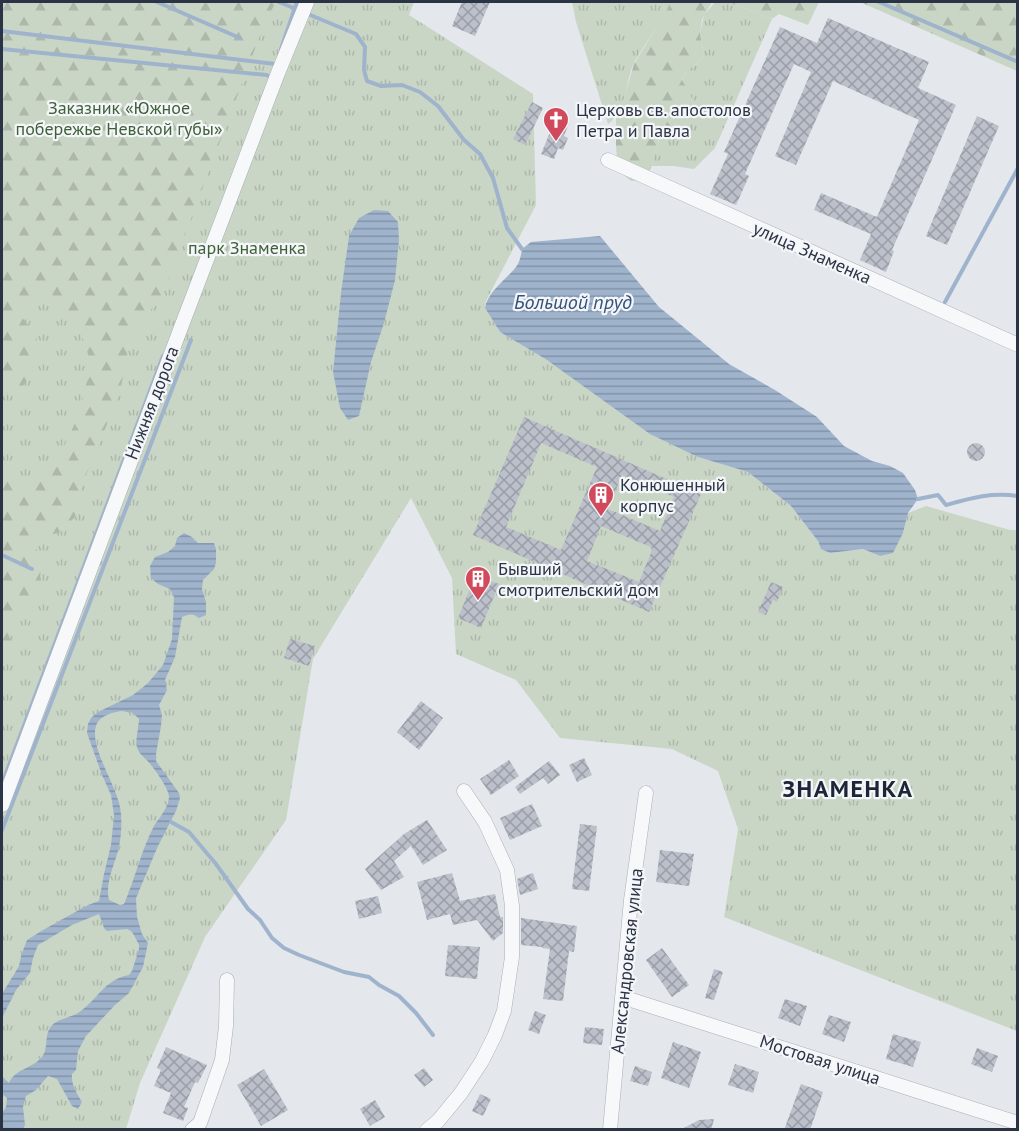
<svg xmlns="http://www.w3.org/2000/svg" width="1019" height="1131" font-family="'PT Sans',sans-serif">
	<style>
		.grass { fill: url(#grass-tufts) }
		.forest { fill: url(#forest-firs) }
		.water { fill: url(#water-rules); fill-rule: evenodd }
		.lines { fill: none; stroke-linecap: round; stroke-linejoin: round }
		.stream { stroke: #9fb4cc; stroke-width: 4 }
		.building { fill: url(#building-cross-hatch); fill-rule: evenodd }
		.minor-casing { stroke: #a9aeb7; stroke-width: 15 }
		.minor { stroke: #f7f8fa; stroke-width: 14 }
		.labels { text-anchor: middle; stroke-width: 4.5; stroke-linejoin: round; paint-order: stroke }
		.park-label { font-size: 18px; fill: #3f6138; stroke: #f4f6f9 }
		.poi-label { font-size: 18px; fill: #2b3445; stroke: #f4f6f9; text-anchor: start }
		.street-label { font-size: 18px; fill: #2b3445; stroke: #f4f6f9 }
		.water-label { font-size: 20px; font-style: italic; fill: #34527a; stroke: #f4f6f9 }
		.district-label { font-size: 24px; font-weight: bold; letter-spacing: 1.5px; fill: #1d2536; stroke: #f4f6f9 }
	</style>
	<defs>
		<pattern id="grass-tufts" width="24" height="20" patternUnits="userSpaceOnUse" patternTransform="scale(1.5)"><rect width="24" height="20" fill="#c9d6c5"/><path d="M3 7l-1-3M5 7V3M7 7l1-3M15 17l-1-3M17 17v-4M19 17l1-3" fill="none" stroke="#adb8ab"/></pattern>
		<pattern id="forest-firs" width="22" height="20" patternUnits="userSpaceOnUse" patternTransform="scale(1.5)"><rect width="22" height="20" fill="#c9d6c5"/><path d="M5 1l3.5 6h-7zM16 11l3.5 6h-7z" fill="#adb8ab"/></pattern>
		<pattern id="water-rules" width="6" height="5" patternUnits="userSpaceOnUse" patternTransform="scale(1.5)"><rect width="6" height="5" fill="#9fb4cc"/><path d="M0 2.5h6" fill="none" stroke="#8293a7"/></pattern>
		<pattern id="building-cross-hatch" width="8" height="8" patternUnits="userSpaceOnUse" patternTransform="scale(1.5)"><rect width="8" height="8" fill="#bbc0ca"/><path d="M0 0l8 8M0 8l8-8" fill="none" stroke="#989da6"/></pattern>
	</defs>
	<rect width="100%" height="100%" fill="#e4e7ec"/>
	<!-- grass -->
	<path class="grass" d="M2 2H414L409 15 533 94 536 205 486 301 485 308 500 332 547 360 698 457 748 472 791 506 818 541 821 549 830 553 863 549 880 556 903 533 908 513 926 506 1010 530H1017V1031L724 917 738 829 718 771 672 749 560 738 516 680 456 654 452 578 411 498 313 659 286 820 205 937 140 1083 126 1129H2Z
		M572 2H670L668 10C657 27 645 44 635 61 624 82 629 108 608 124L576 22Z
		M715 2H728L772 19 715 148 694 169 674 166H652C659 138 657 133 686 123V88L682 81 685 73 704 56 700 34 704 15Z"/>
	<!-- forest -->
	<path class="forest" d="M2 2H276L265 22 162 296 131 334 120 392 82 485 75 517 61 532 32 540 41 558 40 582 22 608 3 623 11 641 2 667V480L23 481 51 473 79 415 91 363 78 324 47 289 32 292 18 312 37 337 34 369 20 391 2 393Z
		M670 2H712L702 19 700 34 704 56 685 73 682 80 694 102 695 112 686 123 670 129 659 139 652 166 643 180 631 181 618 170 616 146V117L623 101 634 64 667 10Z
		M728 2H819L808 25 779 14 772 19Z
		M860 2H1017V71Z"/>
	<!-- water -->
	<path class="water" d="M374 210 388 211 398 222 399 240 395 280 384 323 371 362 359 416 348 420 340 408 333 372 341 293 349 236 359 218Z
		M600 236 659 307 729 364 775 390 817 417 844 446 872 461 890 466 903 473 915 490 918 499 908 513 903 533 893 553 880 556 863 549 830 553 821 549 818 541 791 506 748 472 698 457 650 434 547 360 500 332 485 308C488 291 506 280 516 267 520 262 521 255 522 249L531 242Z
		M184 533 192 537 198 543H214L216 549V563L214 569 203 580 202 589 206 602V615L199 618C193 613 189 614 182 617L175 657 165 680 167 690 159 705 162 715 161 726 156 754V761L179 793 180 798 176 811 158 846 136 898 137 917 142 934 148 943 143 967 129 993 115 1005 86 1036 78 1051 76 1070 72 1074C71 1085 77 1093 82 1102L78 1109 72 1106 57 1079 48 1076 36 1090 26 1096 23 1107 25 1125 23 1129H2V1113L6 1107 7 1098 2 1094V1076L9 1083C15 1069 31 1069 41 1058 49 1050 44 1037 50 1028 55 1019 70 1018 78 1013 98 1000 103 980 129 975L132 971 139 949V945L134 935 131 931 127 929 107 931 104 928 99 914 72 925 38 945 33 958 30 973 16 990 2 1018V994L19 966 21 956 27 940 43 930 88 905 99 901 104 874 111 845 114 815 111 795 102 775 87 733 88 724 91 718 98 712 133 695 148 683 163 665 172 639 174 597 170 589 158 584 151 578 150 566 155 557 168 552 175 546 177 538ZM122 711 133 713 139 719C139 726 135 741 137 747 139 755 146 758 151 765 156 771 169 789 169 797 169 807 159 818 154 826 141 851 135 879 124 904L120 905 109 900C105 883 114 866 118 851 121 839 122 826 121 814 120 789 89 749 96 726 99 716 113 712 122 711Z"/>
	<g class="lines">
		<!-- stream -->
		<path class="stream" d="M157 2 240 38
			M279 2 356 34 365 47 364 70 367 81 381 86 402 85 420 92 438 106 464 140 480 154 493 178 507 228 522 249
			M879 2 1018 62
			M2 31 275 64
			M2 49 267 75 271 78
			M281 49 297 2
			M945 302 1018 168
			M918 499 938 495 946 505C971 498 991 492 1018 496
			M2 555 32 569
			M2 784 163 356
			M171 822 189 832 216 864 248 909 260 920 272 938 284 948 299 955 344 972 369 977 379 985 399 996 416 1013 433 1035
			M2 830 191 340"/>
	</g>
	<!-- building -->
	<path class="building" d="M462 2H490L475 36 452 26Z
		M828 18 929 62 918 88 956 105 892 250 894 251 886 272 860 260 871 234 814 210 821 193 877 217 919 120 833 81 796 165 775 156 811 72 794 64 745 174 749 176 736 205 710 194 728 154 724 152 780 27 817 43Z
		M532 102 543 108 525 145 513 139Z
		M977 116 999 126 947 245 926 236Z
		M556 118 569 123 564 136 568 138 563 150 558 148 554 159 541 154Z
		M524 417 701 494 649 612 473 535ZM541 443 597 467 561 550 506 527ZM622 475 674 497 660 531 608 509ZM601 526 653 548 639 582 587 561Z
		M967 452a9 9 0 1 1 18 0a9 9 0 1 1-18 0Z
		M482 578 499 584 481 628 458 618 472 584 479 586Z
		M771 582 783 587 777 602 773 600 766 615 758 612Z
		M290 639 315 646 309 666 284 658Z
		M421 701 443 718 419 750 397 732Z
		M584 758 592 775 577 782 569 765Z
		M509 760 519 776 491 795 480 779Z
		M549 761 560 775 548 784 543 778 520 794 515 787Z
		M532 804 542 826 510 840 500 818Z
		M427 820 447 850 423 865 411 846 394 861 404 877 381 890 365 869 404 834Z
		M580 824 597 826 589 891 572 889Z
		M660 850 694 854 689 886 656 882Z
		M452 873 460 901 495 894 500 917H503V933L493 941 477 920 453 925 450 914 427 920 417 882Z
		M533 873 538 889 520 895 517 879Z
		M378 896 382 913 359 919 355 901Z
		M521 918 577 926 574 952 569 951 563 1001 543 999 550 949 542 948V947L521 945Z
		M448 945 480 947 477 979 445 976Z
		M662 948 689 985 672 997 646 960Z
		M714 969 723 972 714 1000 705 998Z
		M785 999 807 1006 800 1026 778 1018Z
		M535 1011 546 1015 539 1034 528 1030Z
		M829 1015 851 1022 844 1042 822 1034Z
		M585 1027 604 1029 602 1045 583 1043Z
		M893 1034 921 1042 913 1067 886 1059Z
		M673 1042 701 1052 689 1088 661 1078Z
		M166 1047 207 1065 198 1083 195 1082 184 1107 188 1108 183 1121 163 1113 171 1093 154 1086 161 1070 157 1068Z
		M977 1048 998 1056 992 1072 971 1064Z
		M735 1064 759 1072 753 1093 728 1085Z
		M635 1066 652 1072 648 1086 630 1081Z
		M424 1068 433 1080 424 1087 414 1075Z
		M264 1069 288 1110 261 1126 237 1085Z
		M801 1084 823 1092 810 1130H784Z
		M480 1094 491 1099 483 1116 472 1111Z
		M375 1100 385 1117 370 1126 360 1109Z
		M714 1119 711 1130H680L699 1120Z"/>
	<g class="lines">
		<defs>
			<path id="minor" d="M608 160 1018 345
				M2 805 180 330 278 73 307 2
				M622 997 1018 1123
				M192 1130 200 1123 222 1060 226 1026 227 980
				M427 1130 438 1121 461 1093 482 1061 495 1035 504 1011 512 957V906L507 870 485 822 464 791
				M610 1130 631 900 646 793"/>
		</defs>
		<!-- minor casing -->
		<use href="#minor" class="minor-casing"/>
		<!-- minor -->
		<use href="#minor" class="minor"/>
	</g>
	<!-- icons -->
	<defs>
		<symbol id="church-pin" viewBox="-11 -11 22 30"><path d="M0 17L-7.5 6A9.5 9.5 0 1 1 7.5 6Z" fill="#d1495b" stroke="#f4f6f9"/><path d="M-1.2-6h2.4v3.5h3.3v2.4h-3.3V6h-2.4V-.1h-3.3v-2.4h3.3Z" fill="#fff"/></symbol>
		<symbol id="building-pin" viewBox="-11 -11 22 30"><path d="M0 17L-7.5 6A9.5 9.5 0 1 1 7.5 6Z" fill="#d1495b" stroke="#f4f6f9"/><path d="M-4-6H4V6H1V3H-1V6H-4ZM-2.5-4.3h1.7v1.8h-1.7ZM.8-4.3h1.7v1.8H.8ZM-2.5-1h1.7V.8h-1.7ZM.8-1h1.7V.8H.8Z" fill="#fff"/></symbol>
	</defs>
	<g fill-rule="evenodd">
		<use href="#church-pin" x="541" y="105" width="30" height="40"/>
		<use href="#building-pin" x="586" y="480" width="30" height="40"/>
		<use href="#building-pin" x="463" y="564" width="30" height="40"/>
	</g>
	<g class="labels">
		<!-- park labels -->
		<g class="park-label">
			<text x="119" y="114">Заказник «Южное<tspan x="119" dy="21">побережье Невской губы»</tspan></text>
			<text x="247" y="254">парк Знаменка</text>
		</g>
		<!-- poi labels -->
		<g class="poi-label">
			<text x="576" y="116">Церковь св. апостолов<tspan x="576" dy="21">Петра и Павла</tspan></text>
			<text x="620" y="491">Конюшенный<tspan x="620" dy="21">корпус</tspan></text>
			<text x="498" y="575">Бывший<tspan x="498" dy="21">смотрительский дом</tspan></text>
		</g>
		<!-- street labels -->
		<g class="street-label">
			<text transform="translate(812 253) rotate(24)" y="6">улица Знаменка</text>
			<text transform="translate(152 403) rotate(-69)" y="6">Нижняя дорога</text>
			<text transform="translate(627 961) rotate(-84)" y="6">Александровская улица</text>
			<text transform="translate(820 1060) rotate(18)" y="6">Мостовая улица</text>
		</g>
		<!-- water labels -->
		<g class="water-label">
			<text x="573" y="309">Большой пруд</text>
		</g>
		<!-- district labels -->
		<g class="district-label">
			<text x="848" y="797">ЗНАМЕНКА</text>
		</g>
	</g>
	<!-- border -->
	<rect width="1019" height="1131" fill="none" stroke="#2b3445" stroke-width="6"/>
</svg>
